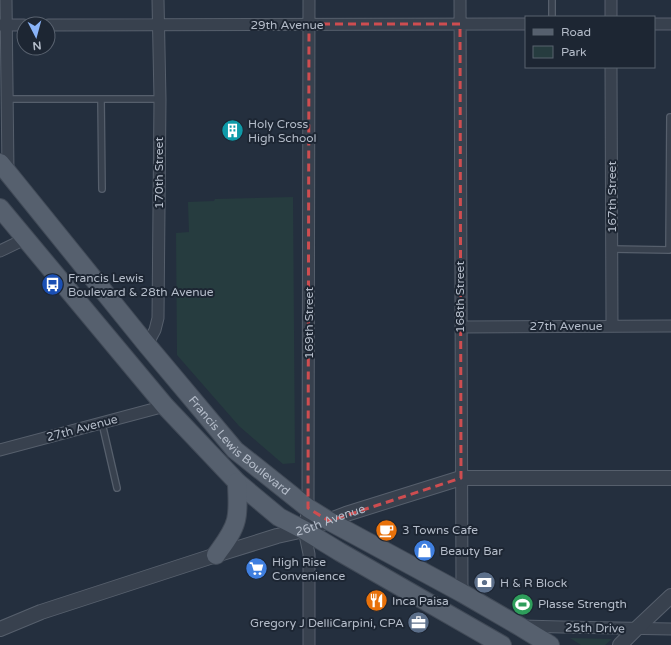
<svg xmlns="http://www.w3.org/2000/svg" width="671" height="645" font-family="'Varela Round',sans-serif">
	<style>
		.green { fill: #263c3f }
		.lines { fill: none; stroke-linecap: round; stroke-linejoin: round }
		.service-casing { stroke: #565f6c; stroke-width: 8 }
		.minor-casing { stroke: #565f6c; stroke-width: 13 }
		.tertiary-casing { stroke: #565f6c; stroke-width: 16 }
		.primary-casing { stroke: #414a57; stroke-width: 20 }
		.service { stroke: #38414e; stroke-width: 5.5 }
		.minor { stroke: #38414e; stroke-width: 11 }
		.tertiary { stroke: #38414e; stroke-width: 14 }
		.primary { stroke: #56606e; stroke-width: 18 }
		.marked { fill: none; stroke: #ce4d50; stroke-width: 3; stroke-dasharray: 8 5; stroke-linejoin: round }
		.labels { text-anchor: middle; stroke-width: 4; stroke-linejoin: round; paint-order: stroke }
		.street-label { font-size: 12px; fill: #b4bcc9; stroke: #1d2633 }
		.poi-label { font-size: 12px; fill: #b4bcc9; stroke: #1d2633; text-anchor: start }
	</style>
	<rect width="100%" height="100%" fill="#242f3e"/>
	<!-- green -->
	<path class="green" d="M293 197 295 463 283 464 239 426 177 355 176 233 189 232 188 202 214 201 215 199Z
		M570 638 612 639 605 645H581Z"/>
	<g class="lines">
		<defs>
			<path id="service" d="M552 0V17
				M7 99H160
				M101 99 102 189
				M612 249 669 250 670 117
				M102 423 117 488"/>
			<path id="minor" d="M6 0 8 172
				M460 0 462 593
				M611 0V17
				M654 24H671
				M1 25H24
				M48 25 526 24
				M611 67 612 326
				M0 251 25 239
				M461 327 671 326
				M147 345 155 330 158 318 160 99 158 0
				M0 450 165 406
				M522 626 562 627 671 629
				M309 645V554L304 530 308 508 309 0"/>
			<g id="tertiary">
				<path id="s1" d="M0 629 41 612 216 555 277 536 304 530 346 514 461 478H671"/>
				<path d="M620 645 636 629 671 596"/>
			</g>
			<g id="primary">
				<path id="s2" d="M0 163 147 345 235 450 308 508 329 521 462 593 519 626 550 645"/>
				<path d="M0 208 165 406 237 482 279 517 304 530 340 552 502 645"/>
				<path d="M216 555C223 545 233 533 236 520 239 508 237 494 237 482"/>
			</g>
		</defs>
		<!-- service casing -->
		<use href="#service" class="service-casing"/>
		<!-- minor casing -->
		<use href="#minor" class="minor-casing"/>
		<!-- tertiary casing -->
		<use href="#tertiary" class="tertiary-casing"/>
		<!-- primary casing -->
		<use href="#primary" class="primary-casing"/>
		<!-- service -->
		<use href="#service" class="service"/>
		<!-- minor -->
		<use href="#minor" class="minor"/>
		<!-- tertiary -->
		<use href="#tertiary" class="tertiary"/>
		<!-- primary -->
		<use href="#primary" class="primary"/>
	</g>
	<!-- marked area -->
	<path class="marked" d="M309 24H460L461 478 329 521 308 508Z"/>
	<!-- icons -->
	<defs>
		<symbol id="building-disc" viewBox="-11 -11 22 22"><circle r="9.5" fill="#0f9aa8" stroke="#1d2633"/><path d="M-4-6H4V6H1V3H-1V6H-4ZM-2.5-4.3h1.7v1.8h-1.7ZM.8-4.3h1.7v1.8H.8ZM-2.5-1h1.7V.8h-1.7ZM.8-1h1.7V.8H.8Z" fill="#fff"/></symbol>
		<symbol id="bus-disc" viewBox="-11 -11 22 22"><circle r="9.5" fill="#1a4fb4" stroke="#1d2633"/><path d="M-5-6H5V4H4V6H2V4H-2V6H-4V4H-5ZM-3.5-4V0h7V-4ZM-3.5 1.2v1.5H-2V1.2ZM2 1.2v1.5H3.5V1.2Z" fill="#fff"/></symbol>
		<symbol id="cafe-disc" viewBox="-11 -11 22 22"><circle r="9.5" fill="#e8710a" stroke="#1d2633"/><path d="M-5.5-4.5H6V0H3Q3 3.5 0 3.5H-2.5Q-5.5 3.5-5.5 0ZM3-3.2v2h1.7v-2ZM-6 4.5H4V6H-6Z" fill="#fff"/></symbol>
		<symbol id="shop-disc" viewBox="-11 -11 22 22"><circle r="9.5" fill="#3f7fe0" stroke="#1d2633"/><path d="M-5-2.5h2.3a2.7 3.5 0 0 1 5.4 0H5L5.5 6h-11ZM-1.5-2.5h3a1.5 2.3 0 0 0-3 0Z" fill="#fff"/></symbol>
		<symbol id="supermarket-disc" viewBox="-11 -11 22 22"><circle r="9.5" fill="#3f7fe0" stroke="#1d2633"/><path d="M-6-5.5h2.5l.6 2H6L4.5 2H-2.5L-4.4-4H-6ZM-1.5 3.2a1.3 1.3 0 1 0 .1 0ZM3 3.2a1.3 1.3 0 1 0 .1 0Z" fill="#fff"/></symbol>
		<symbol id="bank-disc" viewBox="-11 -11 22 22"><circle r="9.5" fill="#5c6f8a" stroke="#1d2633"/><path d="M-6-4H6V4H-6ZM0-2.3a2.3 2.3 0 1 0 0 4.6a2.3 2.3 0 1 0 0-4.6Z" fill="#fff"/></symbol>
		<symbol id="restaurant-disc" viewBox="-11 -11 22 22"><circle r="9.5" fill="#e8710a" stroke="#1d2633"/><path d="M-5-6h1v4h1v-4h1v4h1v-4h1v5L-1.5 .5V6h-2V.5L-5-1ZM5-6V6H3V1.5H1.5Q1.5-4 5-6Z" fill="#fff"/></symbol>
		<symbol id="stadium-disc" viewBox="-11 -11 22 22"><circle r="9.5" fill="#2e9e5b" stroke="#1d2633"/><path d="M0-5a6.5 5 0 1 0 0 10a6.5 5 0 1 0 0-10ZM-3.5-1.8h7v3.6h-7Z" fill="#fff"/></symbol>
		<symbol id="office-disc" viewBox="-11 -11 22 22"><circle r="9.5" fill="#5c6f8a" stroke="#1d2633"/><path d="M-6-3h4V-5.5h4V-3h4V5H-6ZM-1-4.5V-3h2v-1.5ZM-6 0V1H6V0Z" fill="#fff"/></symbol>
	</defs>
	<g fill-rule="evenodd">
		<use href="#building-disc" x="220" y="118" width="25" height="25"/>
		<use href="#bus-disc" x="40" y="272" width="25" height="25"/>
		<use href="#cafe-disc" x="374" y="518" width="25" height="25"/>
		<use href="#shop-disc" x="412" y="538" width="25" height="25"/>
		<use href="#supermarket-disc" x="244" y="556" width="25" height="25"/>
		<use href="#bank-disc" x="472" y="570" width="25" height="25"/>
		<use href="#restaurant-disc" x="364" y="588" width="25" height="25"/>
		<use href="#stadium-disc" x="510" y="592" width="25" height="25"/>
		<use href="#office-disc" x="406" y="610" width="25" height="25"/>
	</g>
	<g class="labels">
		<!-- street labels -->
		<g class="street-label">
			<text x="287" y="29">29th Avenue</text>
			<text transform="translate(159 173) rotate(-90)" y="4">170th Street</text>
			<text transform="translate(612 197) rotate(-90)" y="4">167th Street</text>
			<text transform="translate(460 297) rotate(-90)" y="4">168th Street</text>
			<text transform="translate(309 323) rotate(-90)" y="4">169th Street</text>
			<text x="566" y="330">27th Avenue</text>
			<text transform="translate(82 428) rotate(-15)" y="4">27th Avenue</text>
			<text dy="4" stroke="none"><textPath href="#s2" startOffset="371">Francis Lewis Boulevard</textPath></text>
			<text dy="4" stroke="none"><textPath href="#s1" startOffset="348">26th Avenue</textPath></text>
			<text transform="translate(595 628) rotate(1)" y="4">25th Drive</text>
		</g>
		<!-- poi labels -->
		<g class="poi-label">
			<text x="248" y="128">Holy Cross<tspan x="248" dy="14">High School</tspan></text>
			<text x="68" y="282">Francis Lewis<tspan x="68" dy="14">Boulevard &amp; 28th Avenue</tspan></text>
			<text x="402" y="534">3 Towns Cafe</text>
			<text x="440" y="555">Beauty Bar</text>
			<text x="272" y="566">High Rise<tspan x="272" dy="14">Convenience</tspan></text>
			<text x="500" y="587">H &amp; R Block</text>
			<text x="392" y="605">Inca Paisa</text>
			<text x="538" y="608">Plasse Strength</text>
			<text x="404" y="627" text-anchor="end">Gregory J DelliCarpini, CPA</text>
		</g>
	</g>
	<!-- legend -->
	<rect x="525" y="16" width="130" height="52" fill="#1d2633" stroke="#59626f"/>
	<rect x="533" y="29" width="20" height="6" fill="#56606e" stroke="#59626f"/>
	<text x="561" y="36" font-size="12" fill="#b4bcc9">Road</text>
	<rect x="533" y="46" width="20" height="12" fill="#263c3f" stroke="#59626f"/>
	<text x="561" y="56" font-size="12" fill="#b4bcc9">Park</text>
	<!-- north arrow -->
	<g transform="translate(36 36) rotate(174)"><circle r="19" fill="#1d2633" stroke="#59626f"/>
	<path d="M0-3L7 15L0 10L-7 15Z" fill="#8ab4f8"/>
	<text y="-6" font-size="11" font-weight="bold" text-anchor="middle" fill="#b4bcc9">N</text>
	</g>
</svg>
